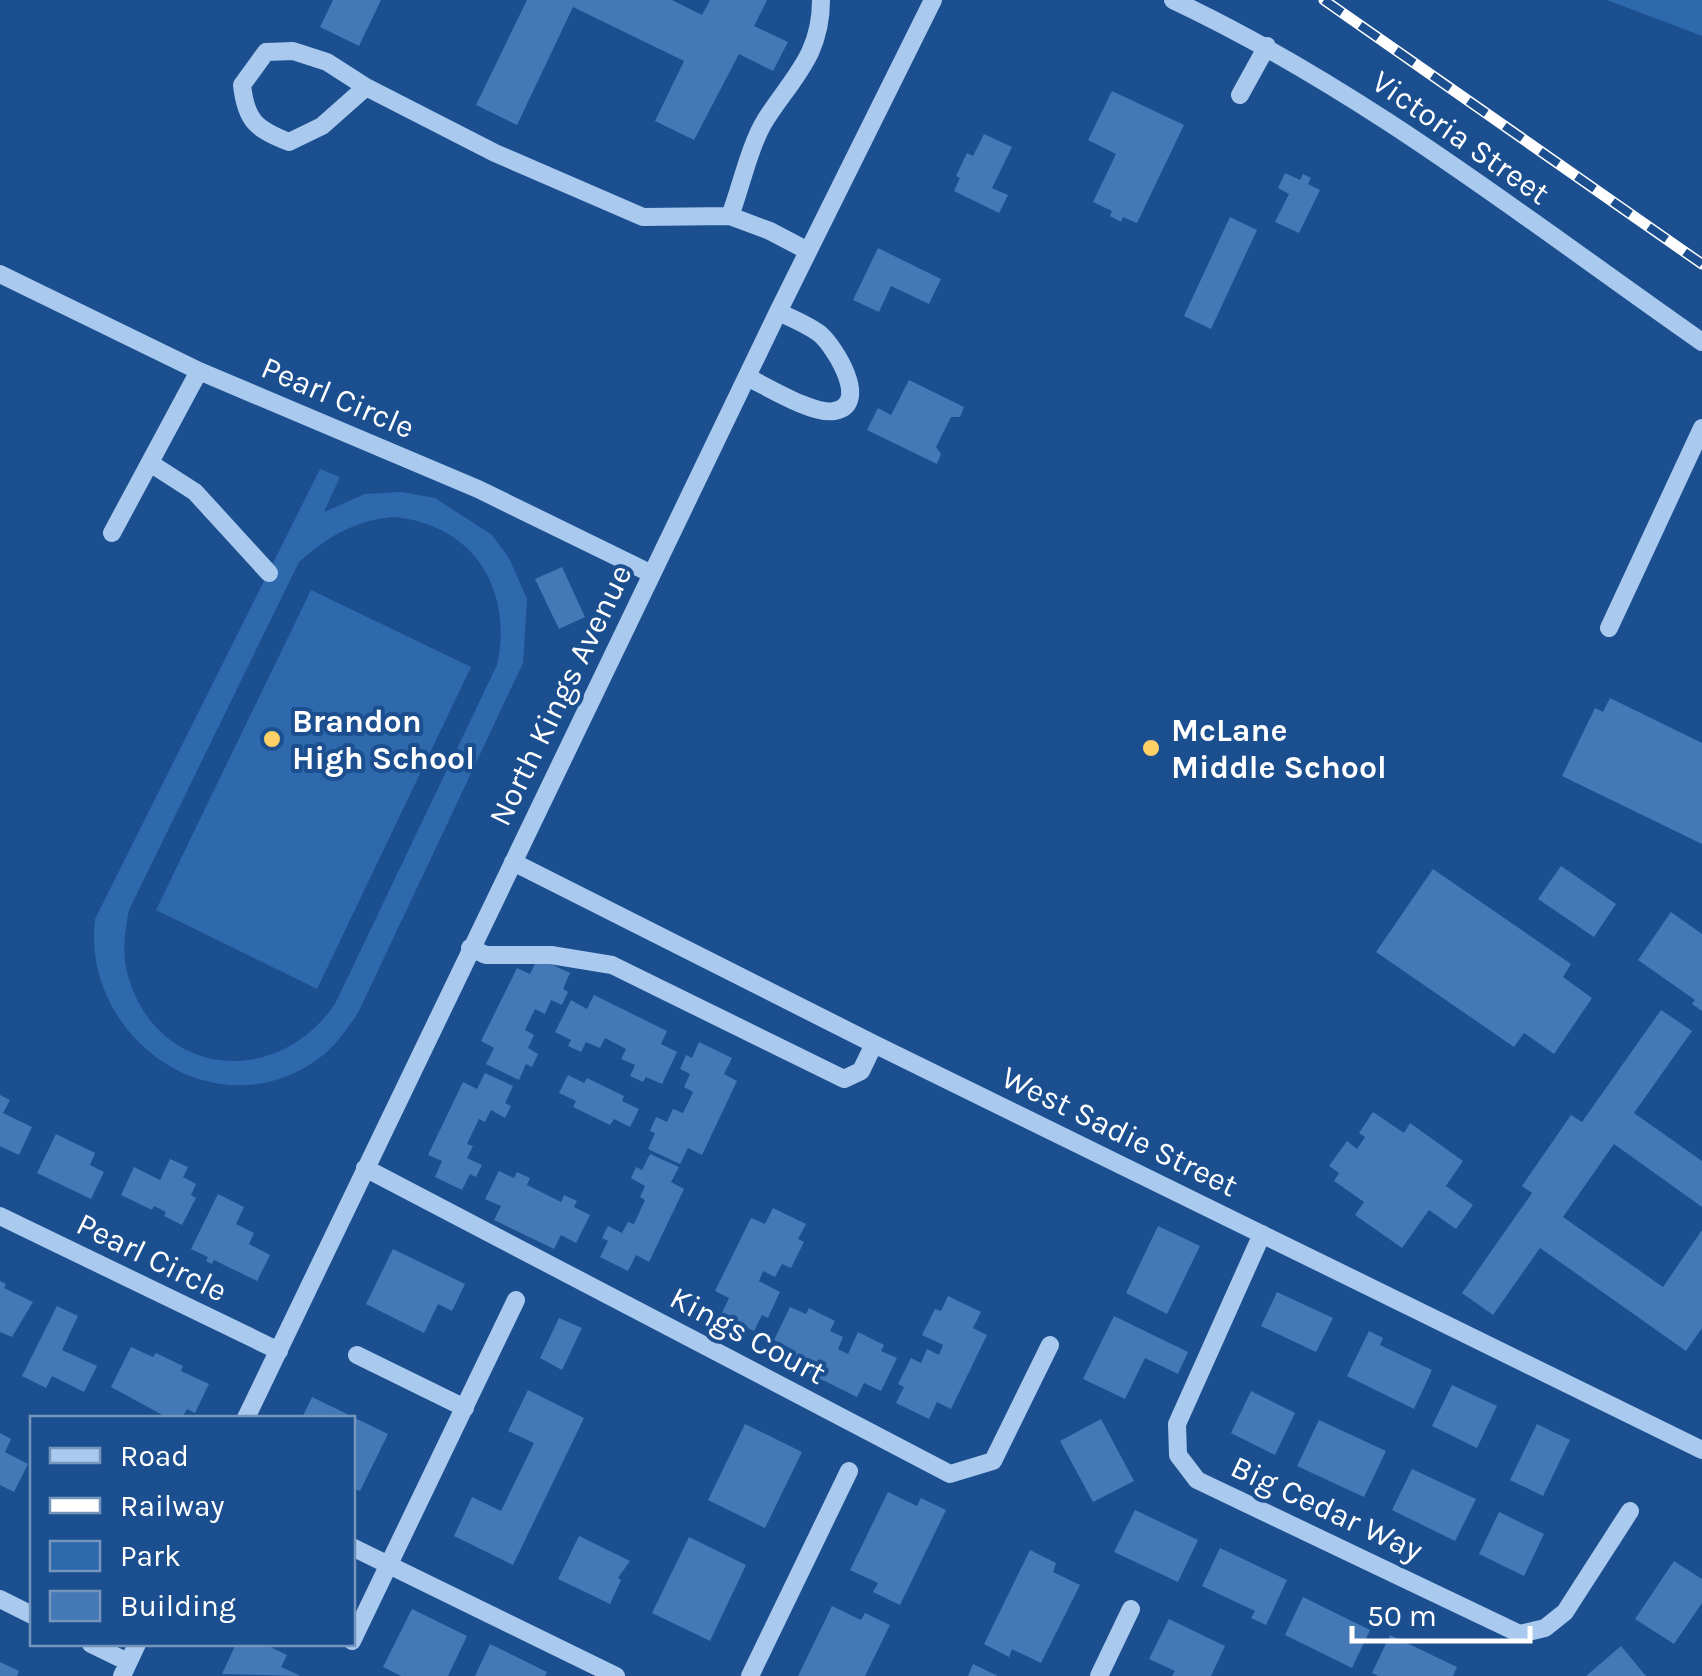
<svg xmlns="http://www.w3.org/2000/svg" width="1702" height="1676" font-family="Karla,sans-serif">
	<style>
		.green { fill: #2e69ad; fill-rule: evenodd }
		.building { fill: #4478b7 }
		.lines { fill: none; stroke-linecap: round; stroke-linejoin: round }
		.minor { stroke: #a9c9ee; stroke-width: 18 }
		.rail-casing { stroke: #fff; stroke-width: 11 }
		.rail { stroke: #1b4f8f; stroke-width: 8; stroke-dasharray: 22; stroke-linecap: butt }
		.poi-dot { fill: #ffd166; stroke: #1b4f8f; stroke-width: 4 }
		.labels { text-anchor: middle; stroke-width: 8; stroke-linejoin: round; paint-order: stroke }
		.street-label { font-size: 32px; fill: #fff; stroke: #1b4f8f }
		.poi-label { font-size: 32px; font-weight: bold; fill: #fff; stroke: #1b4f8f; text-anchor: start }
	</style>
	<rect width="100%" height="100%" fill="#1b4f8f"/>
	<!-- green -->
	<path class="green" d="M1607 0H1702V36Z
		M320 469 340 477 324 512 365 494 401 492 435 498 492 535 509 558 527 599 523 663 358 1013C346 1030 335 1047 318 1059 214 1134 81 1037 95 919ZM392 517C472 523 514 588 497 665L335 1004C275 1091 154 1077 127 972 122 951 125 931 129 910L299 562C328 537 353 521 392 517Z
		M311 590 471 667 317 989 156 910Z"/>
	<!-- building -->
	<path class="building" d="M333 0H381L359 46 320 27Z
		M527 0H672L702 15 710 0H767L754 26 788 42 773 71 739 54 694 140 655 121 684 61 573 7 517 125 476 105Z
		M1112 91 1184 125 1137 223 1123 217 1121 222 1110 216 1112 211 1093 202 1116 154 1088 140Z
		M984 134 1012 147 992 188 1008 195 999 213 954 191 960 178 956 176 967 153 973 156Z
		M1285 173 1300 180 1303 174 1311 178 1308 184 1320 190 1299 233 1275 222 1289 194 1278 188Z
		M1230 217 1257 230 1211 329 1184 316Z
		M878 248 941 279 929 304 891 286 879 312 853 300Z
		M909 380 964 407 960 417H951L936 447 941 454 937 464 867 430 878 408 891 415Z
		M562 567 585 617 559 629 535 579Z
		M1610 698 1702 743V844L1562 776 1595 708 1603 712Z
		M1561 866 1616 904 1594 937 1538 899Z
		M1433 869 1571 964 1563 977 1592 998 1554 1054 1524 1033 1514 1047 1376 952Z
		M1671 912 1702 934V1011L1692 1004 1695 1000 1638 960Z
		M538 958 570 973 563 989 568 992 562 1005 551 1000 545 1014 535 1009 525 1030 534 1035 528 1048 538 1054 532 1067 526 1064 519 1080 486 1064 494 1048 481 1041 517 968 530 974Z
		M594 995 667 1031 661 1044 677 1052 662 1084 646 1077 643 1082 630 1076 635 1065 621 1059 626 1049 605 1038 600 1048 586 1042 581 1052 568 1046 571 1040 555 1032 571 1000 587 1009Z
		M1661 1010 1692 1031 1634 1113 1702 1161V1207L1614 1144 1563 1217 1663 1287 1702 1230V1328L1686 1351 1540 1248 1493 1315 1462 1293 1532 1193 1522 1186 1571 1115 1582 1122Z
		M699 1042 732 1058 724 1074 737 1081 702 1155 688 1148 680 1164 648 1149 655 1133 650 1131 656 1117 667 1122 673 1109 683 1113 693 1092 684 1087 690 1074 680 1069 686 1055 692 1058Z
		M485 1073 513 1086 505 1103 511 1106 505 1118 491 1110 485 1122 479 1119 467 1144 473 1146 467 1158 482 1165 476 1177 470 1174 462 1190 435 1177 442 1161 428 1155 463 1082 477 1089Z
		M568 1075 584 1083 587 1078 624 1096 622 1101 639 1109 630 1127 614 1119 610 1125 573 1107 576 1101 559 1093Z
		M0 1095 10 1100 3 1113 32 1127 19 1155 0 1146Z
		M1373 1112 1404 1133 1410 1123 1463 1161 1446 1186 1473 1205 1456 1229 1429 1210 1402 1248 1355 1215 1364 1202 1334 1181 1339 1173 1329 1166 1347 1141 1357 1149 1365 1137 1359 1133Z
		M56 1134 95 1153 90 1165 104 1172 91 1199 37 1173Z
		M650 1154 679 1167 671 1182 684 1189 649 1262 636 1255 628 1271 600 1257 608 1241 602 1238 608 1226 622 1233 628 1222 634 1224 645 1200 640 1197 645 1186 631 1178 636 1167 642 1170Z
		M170 1159 188 1167 183 1177 196 1184 191 1195 196 1198 182 1225 164 1216 166 1212 154 1206 152 1210 121 1195 134 1167 160 1180Z
		M499 1171 514 1178 517 1172 530 1178 527 1185 561 1202 564 1195 577 1201 574 1207 590 1215 576 1243 561 1235 554 1249 494 1220 501 1206 485 1199Z
		M218 1194 244 1207 236 1224 254 1233 249 1244 270 1255 257 1281 214 1260 212 1264 206 1261 208 1257 191 1249Z
		M773 1208 806 1224 798 1239 804 1242 791 1268 782 1264 775 1277 763 1271 759 1281 780 1292 768 1318 762 1315 754 1331 721 1315 729 1298 715 1291 751 1218 765 1224Z
		M1158 1226 1200 1246 1167 1314 1126 1293Z
		M393 1249 465 1284 452 1311 438 1304 424 1333 366 1304Z
		M0 1281 6 1284 4 1288 33 1302 12 1337 0 1332Z
		M1277 1292 1333 1318 1316 1352 1261 1326Z
		M948 1296 981 1312 973 1328 987 1335 951 1409 937 1402 929 1419 896 1403 904 1387 898 1384 911 1358 921 1363 927 1349 939 1355 943 1345 922 1335 935 1309 941 1311Z
		M57 1306 78 1316 62 1350 97 1366 84 1392 52 1376 46 1388 22 1376Z
		M790 1307 806 1314 809 1308 835 1321 830 1331 843 1337 838 1349 848 1354 858 1332 884 1345 881 1351 897 1358 881 1391 864 1383 857 1397 784 1361 790 1348 774 1340Z
		M1114 1316 1188 1352 1178 1374 1145 1358 1125 1399 1083 1379Z
		M559 1318 582 1328 562 1370 540 1358Z
		M1369 1331 1383 1338 1380 1345 1432 1370 1414 1409 1347 1376Z
		M131 1347 153 1357 156 1353 183 1366 181 1371 209 1384 195 1413 187 1409 182 1418H168L111 1387Z
		M1452 1385 1497 1406 1477 1448 1432 1426Z
		M528 1390 584 1418 513 1565 454 1536 472 1497 501 1511 534 1443 508 1431Z
		M1251 1391 1295 1413 1275 1455 1231 1433Z
		M312 1397 388 1434 360 1491 352 1488V1418H302Z
		M1101 1419 1134 1481 1093 1502 1060 1441Z
		M1319 1420 1386 1451 1364 1497 1297 1466Z
		M745 1424 802 1452 765 1528 708 1500Z
		M1537 1424 1570 1440 1543 1496 1510 1480Z
		M0 1433 11 1439 5 1452 28 1464 14 1492 0 1485Z
		M1412 1469 1476 1499 1455 1541 1392 1510Z
		M888 1492 917 1506 921 1498 946 1510 900 1605 873 1592 878 1583 850 1570Z
		M1135 1510 1198 1540 1178 1582 1114 1552Z
		M1499 1512 1544 1534 1524 1576 1479 1554Z
		M579 1536 630 1561 618 1578 621 1580 610 1604 558 1579Z
		M689 1537 746 1565 710 1641 652 1613Z
		M1220 1548 1287 1580 1266 1625 1251 1618 1255 1611 1202 1586Z
		M1030 1550 1056 1563 1053 1572 1080 1585 1041 1663 1012 1649 1009 1657 984 1644Z
		M1674 1561 1702 1579V1603L1674 1644 1635 1619Z
		M1303 1597 1370 1630 1352 1668 1285 1635Z
		M832 1606 861 1620 865 1613 890 1625 865 1676H798Z
		M412 1609 467 1636 448 1676H401L383 1667Z
		M1169 1619 1225 1646 1211 1676H1172L1175 1671 1149 1659Z
		M1390 1635 1457 1667 1453 1676H1378L1372 1673Z
		M236 1644H264L287 1655 281 1667 301 1676 222 1674Z
		M490 1644 547 1672 545 1676H475Z
		M1621 1646 1646 1676H1586Z
		M0 1662 19 1671 17 1676H0Z
		M973 1664 998 1676H968Z"/>
	<g class="lines">
		<!-- minor -->
		<path class="minor" d="M1173 0C1364 90 1530 222 1702 342
			M366 87 322 126 289 142C256 129 246 121 242 85L266 52 293 51 327 62 366 87 495 153 643 217 730 216
			M1240 95 1267 46
			M808 251 770 231 730 216C741 187 750 144 766 119 793 77 821 55 821 0
			M0 274 199 371 478 489 652 574
			M747 377C766 386 813 415 834 411 871 405 835 347 820 334 808 325 792 318 778 312
			M150 463 195 492 269 573
			M112 533 199 371
			M1609 628 1702 428
			M513 862 874 1044 1702 1450
			M470 948 486 955H551L612 965 844 1079 861 1071 874 1044
			M365 1168 950 1474 993 1461 1050 1345
			M0 1216 279 1351
			M1262 1234 1177 1424 1178 1455 1197 1480 1520 1634 1545 1628 1565 1612 1630 1511
			M357 1355 465 1408
			M246 1418 778 312 933 0
			M352 1547 616 1676
			M0 1599 32 1615
			M352 1641 516 1300
			M91 1644 128 1662
			M122 1676 137 1644
			M750 1676 849 1471
			M1099 1676 1131 1609"/>
		<defs>
			<path id="rail" d="M1324 0 1702 264"/>
		</defs>
		<!-- rail casing -->
		<use href="#rail" class="rail-casing"/>
		<!-- rail -->
		<use href="#rail" class="rail"/>
	</g>
	<!-- markers -->
	<g class="poi-dot">
		<circle cx="272" cy="739" r="10"/>
		<circle cx="1151" cy="748" r="10"/>
	</g>
	<g class="labels">
		<!-- street labels -->
		<g class="street-label">
			<text transform="translate(1461 137) rotate(35)" y="11">Victoria Street</text>
			<text transform="translate(338 397) rotate(23)" y="11">Pearl Circle</text>
			<text transform="translate(560 695) rotate(-64)" y="11">North Kings Avenue</text>
			<text transform="translate(1120 1131) rotate(26)" y="11">West Sadie Street</text>
			<text transform="translate(152 1257) rotate(26)" y="11">Pearl Circle</text>
			<text transform="translate(748 1335) rotate(28)" y="11">Kings Court</text>
			<text transform="translate(1327 1508) rotate(25)" y="11">Big Cedar Way</text>
		</g>
		<!-- poi labels -->
		<g class="poi-label">
			<text x="292" y="732">Brandon<tspan x="292" dy="37">High School</tspan></text>
			<text x="1171" y="741">McLane<tspan x="1171" dy="37">Middle School</tspan></text>
		</g>
	</g>
	<!-- legend -->
	<rect x="30" y="1416" width="325" height="230" fill="#1b4f8f" stroke="#7695bc" stroke-width="2.5"/>
	<rect x="50" y="1448" width="50" height="15" fill="#a9c9ee" stroke="#7695bc" stroke-width="2.5"/>
	<text x="120" y="1466" font-size="30" fill="#ffffff">Road</text>
	<rect x="50" y="1498" width="50" height="15" fill="#ffffff" stroke="#7695bc" stroke-width="2.5"/>
	<text x="120" y="1516" font-size="30" fill="#ffffff">Railway</text>
	<rect x="50" y="1541" width="50" height="30" fill="#2e69ad" stroke="#7695bc" stroke-width="2.5"/>
	<text x="120" y="1566" font-size="30" fill="#ffffff">Park</text>
	<rect x="50" y="1591" width="50" height="30" fill="#4478b7" stroke="#7695bc" stroke-width="2.5"/>
	<text x="120" y="1616" font-size="30" fill="#ffffff">Building</text>
	<!-- scale -->
	<path d="M1352 1626v15h178v-15" fill="none" stroke="#ffffff" stroke-width="5"/>
	<text x="1367" y="1626" font-size="30" fill="#ffffff" stroke="#1b4f8f" stroke-width="8" paint-order="stroke">50 m</text>
</svg>
